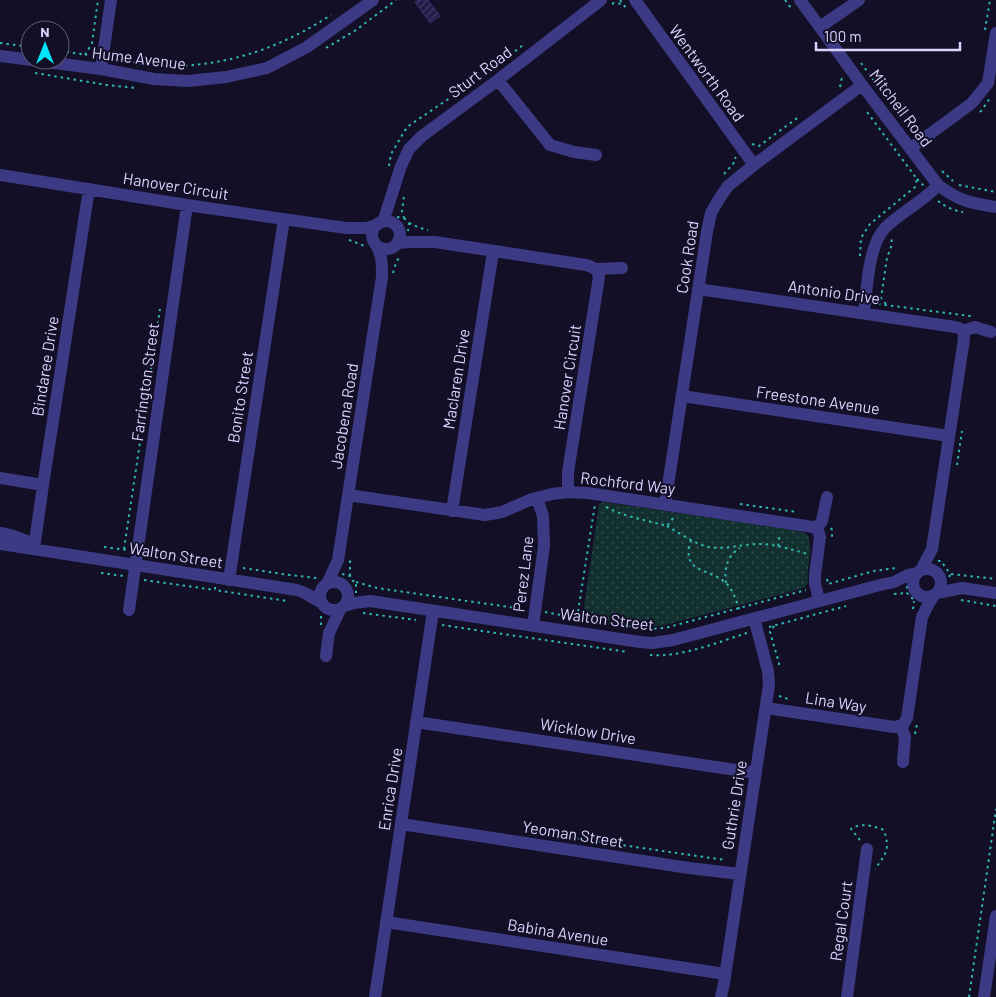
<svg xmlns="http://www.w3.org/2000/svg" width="996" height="997" font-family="Barlow,sans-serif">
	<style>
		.park { fill: url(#park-dots) }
		.building { fill: url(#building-hatch); stroke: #3b2d73 }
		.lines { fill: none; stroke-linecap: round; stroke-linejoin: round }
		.path { stroke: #2fb8b0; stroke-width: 2; stroke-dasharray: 2.5 4; stroke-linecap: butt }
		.minor { stroke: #3d3a85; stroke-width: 12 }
		.labels { text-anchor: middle; stroke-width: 4; stroke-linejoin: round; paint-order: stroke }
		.street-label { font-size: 16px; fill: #d9d4ff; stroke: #130f26 }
	</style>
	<defs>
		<pattern id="park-dots" width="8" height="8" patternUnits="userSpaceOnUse" patternTransform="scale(1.25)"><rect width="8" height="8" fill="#12302f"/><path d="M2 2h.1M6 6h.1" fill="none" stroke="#344d4e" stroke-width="1.8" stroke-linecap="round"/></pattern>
		<pattern id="building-hatch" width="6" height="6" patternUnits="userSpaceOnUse" patternTransform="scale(1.25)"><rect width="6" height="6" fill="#241b47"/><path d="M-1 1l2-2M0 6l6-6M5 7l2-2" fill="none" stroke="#433b63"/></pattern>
	</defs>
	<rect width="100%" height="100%" fill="#130f26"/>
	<!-- park -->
	<path class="park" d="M603 502 794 530C798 531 803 532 806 534 816 542 805 571 808 583L804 588 661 626C636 627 610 621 585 617L583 614 599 504Z"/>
	<!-- building -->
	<path class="building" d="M418 0H428L440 16 430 23 415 2Z"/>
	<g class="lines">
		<!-- path -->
		<path class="path" d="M620 0 626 8
			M785 0 791 8
			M612 4 614 3 623 4
			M985 30 990 0
			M0 43 30 47
			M326 48 356 30 396 0
			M60 51 87 55
			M85 55 92 43 98 0
			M114 59C129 61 145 65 160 66 222 68 279 49 331 15
			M861 63 880 89
			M35 73 107 85 136 88
			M840 87 842 77
			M980 112 982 110 990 98
			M752 144 759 146 800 116
			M389 166 391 154 407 127 491 70 523 45
			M942 171 953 181
			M724 174 733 164 736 159 735 157
			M917 179 924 186
			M959 185 996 192
			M938 201C946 207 954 211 963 212
			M397 217 404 218 402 212 404 195
			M404 218 409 223 408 231
			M409 223 420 228 428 230
			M349 240 365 246
			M860 256 861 238 870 224 915 187 917 179 867 112
			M393 273 396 263 400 256
			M878 304 970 316 971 317
			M886 304 881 298 887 258 891 247 892 237
			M957 465 962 431
			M740 504 797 512
			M606 507C625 517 646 520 667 526L674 517
			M667 526C680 533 694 544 709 547 726 550 742 544 759 544 776 544 792 550 808 554
			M831 528 832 530V538
			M691 540C680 575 710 567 727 584 734 592 737 603 740 612
			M778 546 780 533
			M104 547 127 550
			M124 549 160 309
			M149 554 221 564
			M938 561H941L950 574 949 580
			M243 568 282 574 317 578
			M101 573 124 576
			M342 574 350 576 353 581 356 582V593
			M951 574 996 579
			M350 576V558
			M827 579 828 584 874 571 896 568
			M144 580 215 590
			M356 582 377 588 523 609
			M726 583C724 568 727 556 740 548
			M907 586V593L915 601
			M215 587V590L287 601
			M894 594 907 593
			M961 600 996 606
			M913 609 914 601
			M545 612 577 618 595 504
			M363 613 416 620
			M577 618 648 629 665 628 806 590
			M321 625V614
			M442 625 482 631 628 652
			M774 626 770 632 779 663V668
			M769 627 846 606
			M650 655C680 658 718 642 747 633
			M779 696 791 700
			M915 734 917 724
			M559 836 725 860
			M860 840 851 829C862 822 872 826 884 830 890 850 887 852 875 869
			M969 997 996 809"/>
		<!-- minor -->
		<path class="minor" d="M635 0 754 165
			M800 0 862 85 938 185C959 201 970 203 996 207
			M820 27 859 0
			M0 56 101 69 154 79 188 81 226 77 267 68 307 47 373 0
			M101 69 111 0
			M498 80 550 145 574 152 596 155
			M911 148 972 103 988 83 996 33
			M0 175 187 205 346 228H366L377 225
			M372 235a14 14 0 1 1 28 0a14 14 0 1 1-28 0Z
			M383 222 401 166 409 149 422 136 498 80 601 0
			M397 243 411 242H435L586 265C593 267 598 269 599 277L568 472V492
			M596 269 622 268
			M698 289 955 327 959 328 963 331 964 339 932 549 921 570
			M864 313C867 289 868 246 885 228 901 212 923 202 938 185
			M963 331 975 327 991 332
			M682 396 949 436
			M0 478 43 485
			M348 495 485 515 502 512 532 499 552 494 568 492 588 493 813 527 818 530 820 537 815 575V583L819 601
			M665 505 707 232 711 213 719 199 728 186 754 165 862 85
			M452 511 493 252
			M816 529 822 521 827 497
			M0 533 10 535 32 543
			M0 544 297 590 305 593 322 603
			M34 549 43 485 89 189
			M913 583a14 14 0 1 1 28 0a14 14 0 1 1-28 0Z
			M229 580 284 219
			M320 596a14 14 0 1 1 28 0a14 14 0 1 1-28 0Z
			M327 584 338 560 382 277C382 265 382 254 376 245
			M937 593 962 588 996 593
			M344 606 354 603 370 601 640 642 652 643 673 640 880 585 894 582 908 575 917 573
			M129 610 187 205
			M533 626 544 546 543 516 537 498
			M326 656 329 633 341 608
			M766 708 894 727 903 725 907 718 922 617 929 603 934 595
			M416 722 756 773
			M901 726 905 737 903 762
			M401 824 689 868 740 874
			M386 922 725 974
			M375 997 433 611
			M721 997 724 983 769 685 768 671 754 618
			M847 997 867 849
			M984 997 996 916"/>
	</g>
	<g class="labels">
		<!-- street labels -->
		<g class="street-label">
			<text transform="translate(139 58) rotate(7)" y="6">Hume Avenue</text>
			<text transform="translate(480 72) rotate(-37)" y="6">Sturt Road</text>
			<text transform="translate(707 73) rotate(54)" y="6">Wentworth Road</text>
			<text transform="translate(901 108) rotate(53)" y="6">Mitchell Road</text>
			<text transform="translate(176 186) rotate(9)" y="6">Hanover Circuit</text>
			<text transform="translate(687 257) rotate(-81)" y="6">Cook Road</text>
			<text transform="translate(834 292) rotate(8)" y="6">Antonio Drive</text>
			<text transform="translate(45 366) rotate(-81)" y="6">Bindaree Drive</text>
			<text transform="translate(567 377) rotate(-81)" y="6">Hanover Circuit</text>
			<text transform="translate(456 379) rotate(-81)" y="6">Maclaren Drive</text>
			<text transform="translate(145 382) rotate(-82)" y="6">Farrington Street</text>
			<text transform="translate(240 397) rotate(-81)" y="6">Bonito Street</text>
			<text transform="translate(818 400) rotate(8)" y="6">Freestone Avenue</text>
			<text transform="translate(344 416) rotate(-81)" y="6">Jacobena Road</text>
			<text transform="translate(628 483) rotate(7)" y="6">Rochford Way</text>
			<text transform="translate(176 555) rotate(9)" y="6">Walton Street</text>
			<text transform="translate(523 574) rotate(-83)" y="6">Perez Lane</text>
			<text transform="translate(607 619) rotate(7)" y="6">Walton Street</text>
			<text transform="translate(836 702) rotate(9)" y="6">Lina Way</text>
			<text transform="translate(588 731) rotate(9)" y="6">Wicklow Drive</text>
			<text transform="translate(390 789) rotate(-81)" y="6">Enrica Drive</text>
			<text transform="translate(734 805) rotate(-81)" y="6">Guthrie Drive</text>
			<text transform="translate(573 834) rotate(9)" y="6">Yeoman Street</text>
			<text transform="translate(841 921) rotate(-82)" y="6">Regal Court</text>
			<text transform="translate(558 932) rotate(9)" y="6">Babina Avenue</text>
		</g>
	</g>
	<!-- north arrow -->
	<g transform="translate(45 45)"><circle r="24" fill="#130f26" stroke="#625e7d"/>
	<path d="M0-4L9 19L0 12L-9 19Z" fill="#00e5ff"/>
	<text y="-8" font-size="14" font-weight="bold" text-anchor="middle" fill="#d9d4ff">N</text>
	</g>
	<!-- scale -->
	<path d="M816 42v8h144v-8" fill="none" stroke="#d9d4ff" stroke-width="2.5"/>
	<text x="824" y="42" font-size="15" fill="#d9d4ff" stroke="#130f26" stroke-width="4" paint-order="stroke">100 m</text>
</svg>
